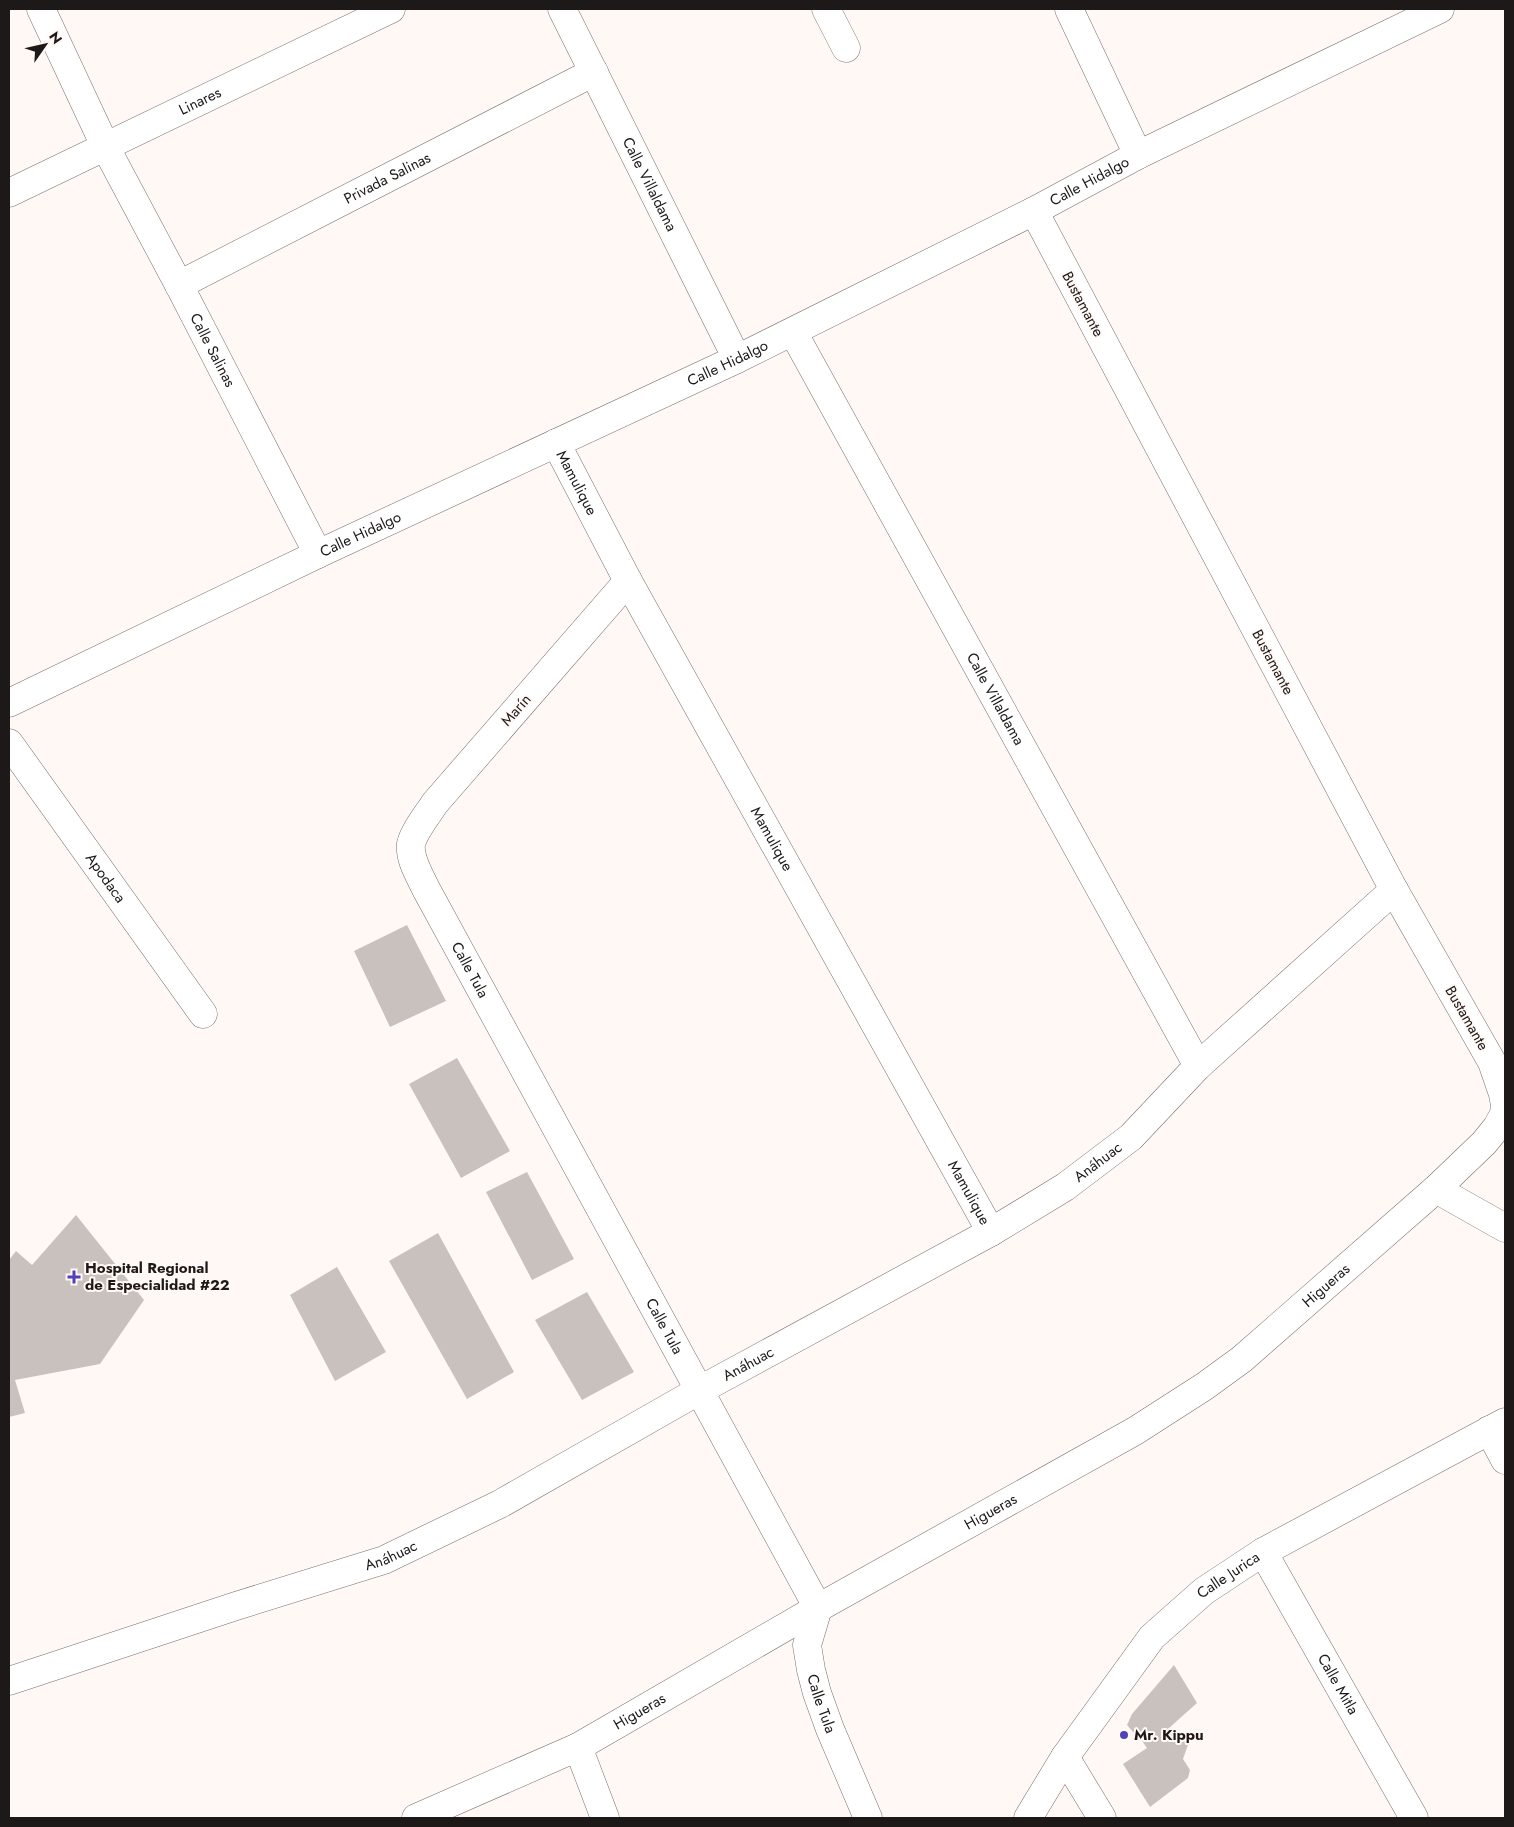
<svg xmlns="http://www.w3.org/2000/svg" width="1514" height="1827" font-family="Jost,sans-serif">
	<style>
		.building { fill: #c9c1bd }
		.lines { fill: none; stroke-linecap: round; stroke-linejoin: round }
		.minor-casing { stroke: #77706c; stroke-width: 29 }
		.minor { stroke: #fff; stroke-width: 28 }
		.poi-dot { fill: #4f42b9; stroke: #fff8f4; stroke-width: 2 }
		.labels { text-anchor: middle; stroke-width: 4; stroke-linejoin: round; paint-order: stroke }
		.street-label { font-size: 15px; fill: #1c1918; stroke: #fff8f4 }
		.poi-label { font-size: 15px; font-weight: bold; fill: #1c1918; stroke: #fff8f4; text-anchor: start }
	</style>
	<rect width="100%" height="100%" fill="#fff8f4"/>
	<!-- building -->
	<path class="building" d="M407 925 446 1001 390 1027 354 951Z
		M457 1058 510 1151 461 1178 409 1084Z
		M527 1172 574 1259 532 1280 486 1192Z
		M76 1215 144 1300 100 1364 15 1380 25 1413 9 1417V1260L16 1251 32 1265Z
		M438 1233 514 1372 467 1399 389 1261Z
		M337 1267 386 1352 335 1381 290 1295Z
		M587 1292 634 1372 582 1400 535 1320Z
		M1174 1665 1197 1703 1169 1728 1173 1733 1190 1739 1183 1759 1190 1770 1188 1778 1150 1807 1123 1764 1147 1748 1135 1731 1133 1732 1127 1725 1132 1714Z"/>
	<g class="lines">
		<defs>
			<g id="minor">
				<path id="s1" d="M41 9 106 148 179 285 318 554"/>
				<path id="s2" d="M562 9 737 359"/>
				<path d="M826 9 846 48"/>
				<path d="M1069 9 1138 155"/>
				<path id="s3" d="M9 193 391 9"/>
				<path id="s4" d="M179 285 594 72"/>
				<path id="s5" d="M793 332 1198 1066"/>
				<path id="s6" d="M556 443 628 581 991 1232"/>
				<path id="s7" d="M628 581 435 803C428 814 414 831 411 844 409 859 420 876 426 889L818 1608 807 1645 811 1670 817 1693 830 1729 868 1818"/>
				<path id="s8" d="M9 703 318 554 737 359 1034 211 1138 155 1440 9"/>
				<path id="s9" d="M9 743 203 1014"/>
				<path d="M1436 1189 1505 1228"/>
				<path d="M1489 1430 1505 1460"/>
				<path id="s10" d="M1263 1552 1414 1818"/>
				<path id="s11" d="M9 1681 236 1606 384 1560 500 1504 700 1390 991 1232 1065 1187 1131 1137 1198 1066 1394 890"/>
				<path d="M578 1747 605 1818"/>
				<path d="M1065 1757 1102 1818"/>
				<path id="s12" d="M416 1818 578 1747 818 1608 1135 1431 1205 1386 1242 1359 1436 1189 1484 1143 1497 1127 1504 1114 1505 1105 1503 1094 1492 1062 1394 890 1034 211"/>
				<path id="s13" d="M1028 1818 1065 1757 1152 1637 1204 1591 1263 1552 1505 1422"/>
			</g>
		</defs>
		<!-- minor casing -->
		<use href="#minor" class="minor-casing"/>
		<!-- minor -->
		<use href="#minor" class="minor"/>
	</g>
	<!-- markers -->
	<g class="poi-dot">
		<path d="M71.5 1269.5h5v5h5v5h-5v5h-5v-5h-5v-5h5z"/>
		<circle cx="1124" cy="1735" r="5"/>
	</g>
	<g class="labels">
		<!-- street labels -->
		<g class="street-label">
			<text dy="5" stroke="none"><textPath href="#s3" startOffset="212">Linares</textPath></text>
			<text dy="5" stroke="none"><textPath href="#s4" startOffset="234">Privada Salinas</textPath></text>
			<text dy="5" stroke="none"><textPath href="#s8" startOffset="1200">Calle Hidalgo</textPath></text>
			<text dy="5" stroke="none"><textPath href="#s2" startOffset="196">Calle Villaldama</textPath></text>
			<text transform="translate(1083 304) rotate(62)" y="5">Bustamante</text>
			<text dy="5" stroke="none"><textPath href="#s1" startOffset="382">Calle Salinas</textPath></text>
			<text dy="5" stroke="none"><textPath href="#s8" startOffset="795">Calle Hidalgo</textPath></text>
			<text dy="5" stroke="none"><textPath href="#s6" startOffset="45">Mamulique</textPath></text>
			<text dy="5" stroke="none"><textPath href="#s8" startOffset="390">Calle Hidalgo</textPath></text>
			<text transform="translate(1273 662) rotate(62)" y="5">Bustamante</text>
			<text dy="5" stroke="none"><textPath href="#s5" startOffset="419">Calle Villaldama</textPath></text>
			<text transform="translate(516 710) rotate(-49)" y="5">Marín</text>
			<text dy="5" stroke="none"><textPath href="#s6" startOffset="451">Mamulique</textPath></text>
			<text dy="5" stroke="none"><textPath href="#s9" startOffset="166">Apodaca</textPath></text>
			<text dy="5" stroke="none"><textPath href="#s7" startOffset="482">Calle Tula</textPath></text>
			<text transform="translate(1467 1018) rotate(60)" y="5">Bustamante</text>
			<text dy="5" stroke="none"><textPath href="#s11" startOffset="1212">Anáhuac</textPath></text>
			<text dy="5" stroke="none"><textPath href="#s6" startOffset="856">Mamulique</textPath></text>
			<text dy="5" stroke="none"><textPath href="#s12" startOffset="1058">Higueras</textPath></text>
			<text dy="5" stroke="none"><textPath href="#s7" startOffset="888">Calle Tula</textPath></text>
			<text dy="5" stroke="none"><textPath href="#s11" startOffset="808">Anáhuac</textPath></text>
			<text dy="5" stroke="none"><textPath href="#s12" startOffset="652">Higueras</textPath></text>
			<text dy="5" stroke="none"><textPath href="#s11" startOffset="402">Anáhuac</textPath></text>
			<text dy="5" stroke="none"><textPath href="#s13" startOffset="318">Calle Jurica</textPath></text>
			<text dy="5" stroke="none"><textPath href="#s10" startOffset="152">Calle Mitla</textPath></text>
			<text dy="5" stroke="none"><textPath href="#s7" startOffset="1308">Calle Tula</textPath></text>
			<text dy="5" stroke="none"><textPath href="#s12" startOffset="248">Higueras</textPath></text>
		</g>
		<!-- poi labels -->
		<g class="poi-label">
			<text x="85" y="1273">Hospital Regional<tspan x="85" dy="17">de Especialidad #22</tspan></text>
			<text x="1134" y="1740">Mr. Kippu</text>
		</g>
	</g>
	<!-- border -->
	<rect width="1514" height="1827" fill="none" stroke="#1c1918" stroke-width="20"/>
	<!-- north arrow -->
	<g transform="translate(45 45) rotate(56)" stroke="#fff8f4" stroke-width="4" paint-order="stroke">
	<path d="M0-4L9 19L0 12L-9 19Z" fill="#1c1918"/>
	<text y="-8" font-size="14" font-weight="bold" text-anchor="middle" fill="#1c1918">N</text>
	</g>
</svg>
